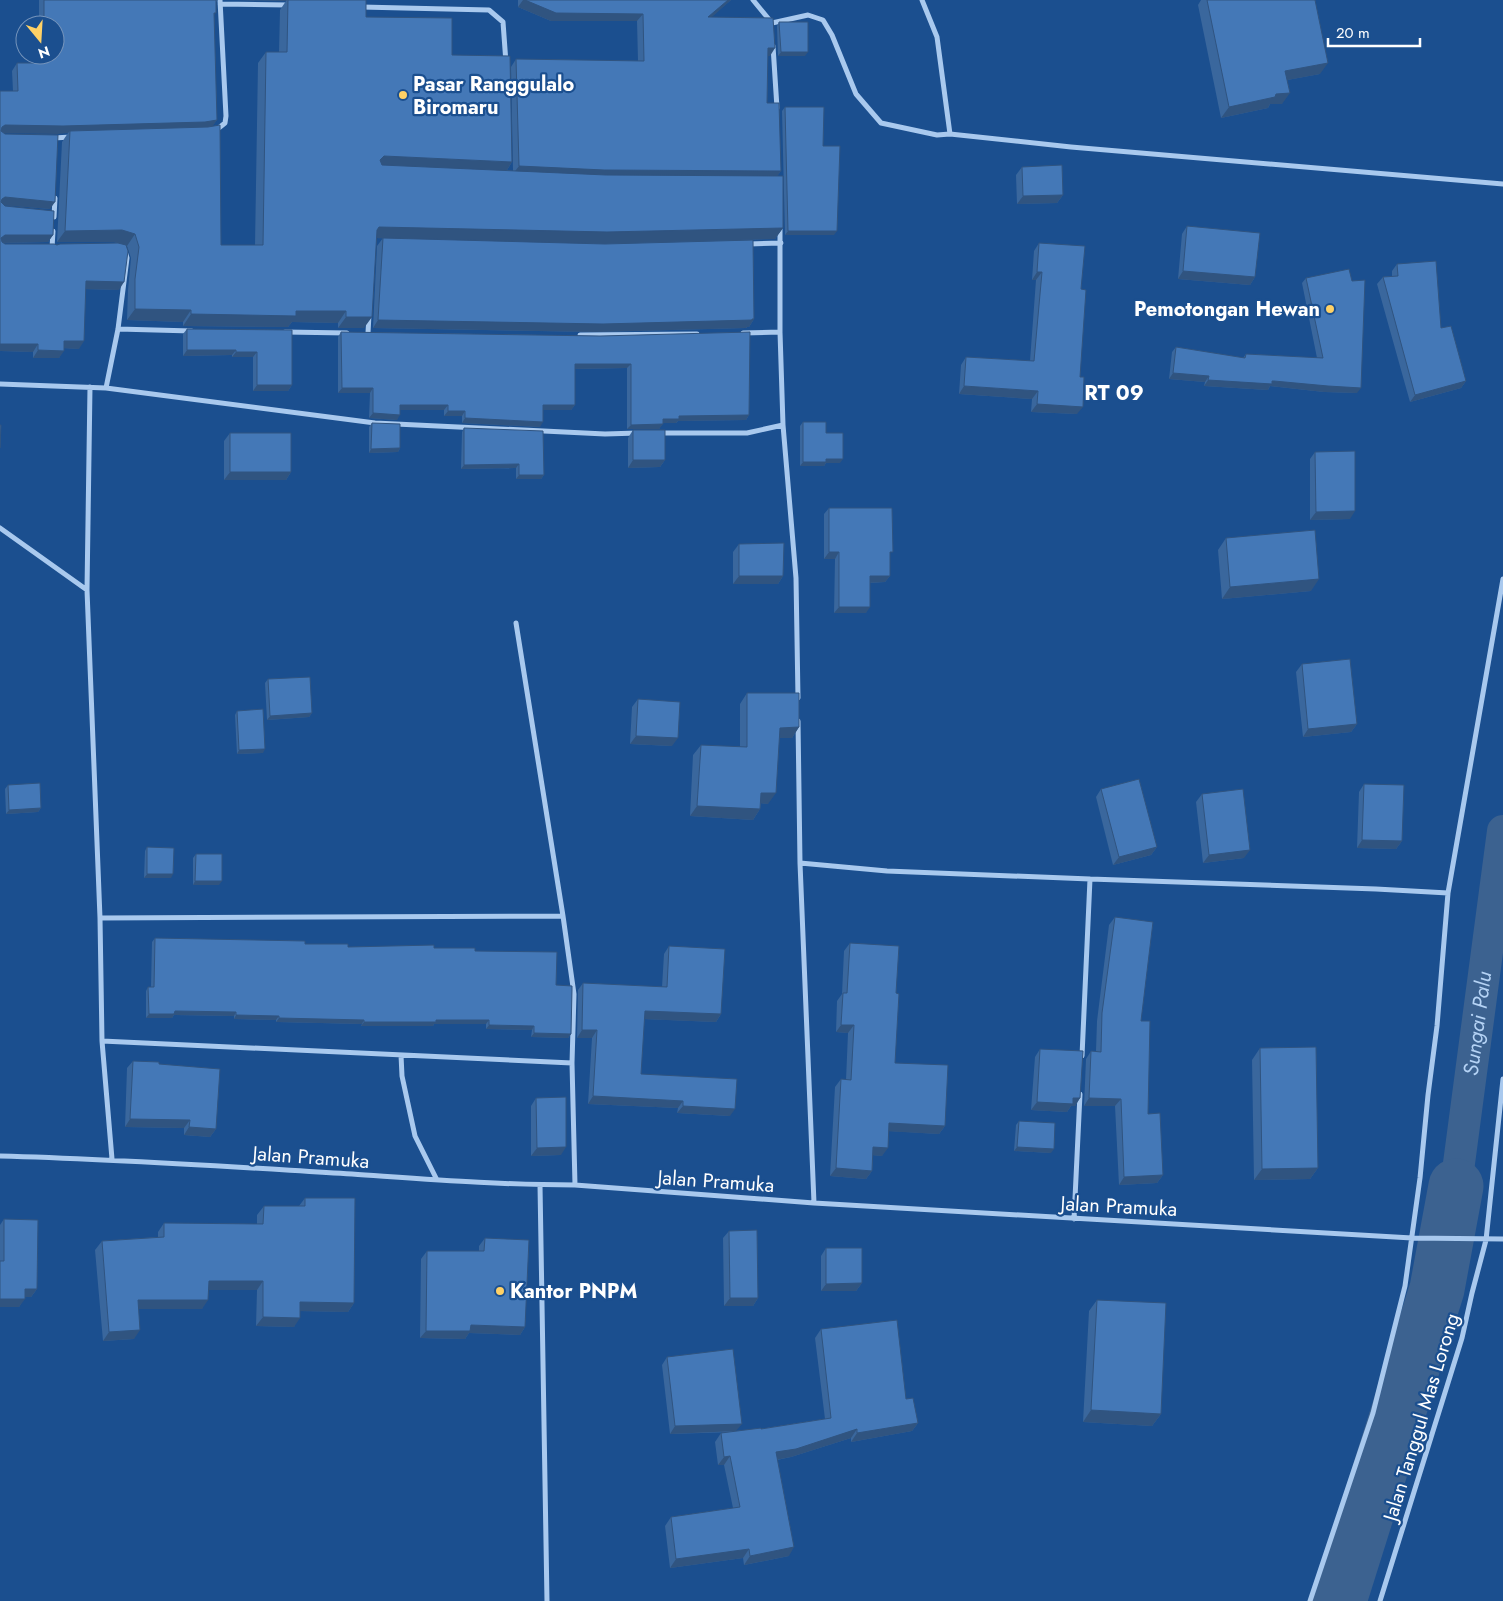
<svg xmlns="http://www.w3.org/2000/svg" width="1503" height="1601" font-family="Jost,sans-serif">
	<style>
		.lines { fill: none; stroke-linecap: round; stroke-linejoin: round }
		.canal { stroke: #3c6290; stroke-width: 32 }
		.river { stroke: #3c6290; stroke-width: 55 }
		.street { stroke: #a9c9ee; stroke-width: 5 }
		.wall { fill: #3a679d }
		.shaded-wall { fill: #305480 }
		.building { fill: #4478b7; stroke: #305480 }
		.poi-dot { fill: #ffd166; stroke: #1b4f8f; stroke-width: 2 }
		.labels { text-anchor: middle; stroke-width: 4.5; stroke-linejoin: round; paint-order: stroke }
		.poi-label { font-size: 20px; font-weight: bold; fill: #fff; stroke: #1b4f8f; text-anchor: start }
		.street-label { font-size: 20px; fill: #fff; stroke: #1b4f8f }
		.neighbourhood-label { font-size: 21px; font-weight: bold; fill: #fff; stroke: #1b4f8f }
		.water-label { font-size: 21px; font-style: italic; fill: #b5d3f5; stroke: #1b4f8f }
	</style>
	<rect width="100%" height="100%" fill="#1b4f8f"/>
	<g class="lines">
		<!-- canal -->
		<path class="canal" id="s1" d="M1456 1186 1503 831"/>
		<!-- river -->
		<path class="river" d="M1339 1601 1437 1289 1456 1186"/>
		<!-- street -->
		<path class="street" d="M753 0 772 23 808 15 823 20 832 35 856 94 881 123 937 135 950 134 1071 147 1503 184
			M922 0 937 37 950 134
			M220 4 288 5
			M361 7 489 10 503 22 506 63
			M773 46 777 108
			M215 131 225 123 226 116 220 0
			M53 138 72 137
			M54 217 55 198
			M749 244 781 243
			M52 248 53 231
			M118 329 192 331
			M285 332 347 333
			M368 333 369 314
			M743 333 780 332
			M580 335 697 334
			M0 384 106 388 375 423 605 434 638 433
			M106 388 118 329 127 258 125 251
			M783 425 796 578 798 698
			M659 433H747L783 425 780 332V226
			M0 528 87 590 100 918 102 1041 112 1159
			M87 590 90 387
			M516 623 563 916 574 994 572 1063 575 1185
			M798 721 800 863 814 1203
			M800 863 887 871 1090 879
			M100 918 563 916
			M102 1041 572 1063
			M401 1055 402 1076 415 1136 437 1180
			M1082 1056 1090 879 1376 889 1448 893
			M0 1156C117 1159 234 1167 352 1174 426 1179 500 1185 575 1185L814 1203 1412 1238 1503 1239
			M540 1185 547 1601
			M1074 1219 1080 1094
			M1310 1601 1373 1413 1405 1286 1420 1178 1428 1095 1437 1026 1448 893 1503 579
			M1380 1601 1462 1338 1472 1293 1486 1240 1503 1079"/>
	</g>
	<!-- wall -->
	<path class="wall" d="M39 0H218L216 2 214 16 217 120 212 126 221 245H255L258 63 266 52H279L280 10 286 1 237 0H366V17L452 55 512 162 507 170 513 171 511 67 516 59 638 61 637 21H551L518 7V0H731L711 17 770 56H768L767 103 781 171 777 176 783 228 775 239 599 244 376 238 364 328H338V323L292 322 288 327 183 326V322L127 320 128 290 131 258 127 246 114 242H57L62 142 68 133H3L50 209 4 205 53 235 48 242 2 243 119 290 85 289 79 349 64 348 59 358H33V352L0 351V91H13L12 71 17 63H39V55H55V25H39Z
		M1201 0H1315L1320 74 1287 80 1282 104H1270L1268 108 1221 118 1198 5Z
		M779 22 805 56H778L777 26Z
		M785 107 823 146 834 235H785L782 111Z
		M1022 167 1063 195 1057 203 1017 204 1016 175Z
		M1187 226 1255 277 1250 285 1178 279 1182 234Z
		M383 238 754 319 749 327H747L746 328 597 332 373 328 377 246Z
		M1039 243 1081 289 1077 414 1031 412 1032 399 959 394 961 365 966 357 1030 361 1036 280H1032L1034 251Z
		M1397 264 1441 328 1466 381 1461 388 1410 402 1377 284 1383 277 1392 276V271Z
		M1306 278 1357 393 1324 392 1270 386 1268 390 1204 386 1205 382 1169 379 1172 352 1176 347 1243 358 1246 354 1317 358 1302 283Z
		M187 329 292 330V385L288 391H253V357H232V355L183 356V334Z
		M341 332 600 336 749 415 746 420 678 421 676 423H663L659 429H627V368L575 369V405L571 410H543L540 427 462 423V416H444V410H400L397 420 369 418 370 393H338V337Z
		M803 422 826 433 840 463H826L824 466H800V426Z
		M372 423 400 448 398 452 369 453V427Z
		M464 428 544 475 541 479H516V468L461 469 462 432Z
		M633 430 665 460 660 467 628 468V438Z
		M230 433 291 472 286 480H224V441Z
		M1315 452 1350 519 1310 520V459Z
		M829 508 890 556V576L885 582 870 583 866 613H834L835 559H824V514Z
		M1226 538 1311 591 1222 599 1218 550Z
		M739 544 783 576 778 584H733V552Z
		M1302 664 1357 724 1351 732 1303 737 1296 672Z
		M268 679 312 713 309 717 267 720 265 683Z
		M747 693 799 727 792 738H779L768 804 761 803 760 809 753 820 690 816 693 755 701 745 740 747V704Z
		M638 699 672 746 630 744 632 707Z
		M237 711 263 753 237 754 235 715Z
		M1364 784 1402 841 1396 849 1357 848 1359 792Z
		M8 785 41 808 38 812 6 814 5 789Z
		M1101 789 1157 847 1151 855 1113 865 1096 797Z
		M1202 794 1244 858 1203 863 1196 802Z
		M147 847 171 878H144L145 851Z
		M196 854 219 885H193V858Z
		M1115 917 1141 1021 1148 1114 1163 1175 1157 1183 1119 1185 1115 1106H1084L1086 1059 1091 1051H1096L1097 1021 1109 925Z
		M155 938 348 947 434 948 475 951 556 985 571 1034 568 1038 531 1037 532 1030 486 1029V1024H434L433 1026H361L362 1024 276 1022V1020L234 1019V1016L174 1015 172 1018H146V991L148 987H151L152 942Z
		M850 943 896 993 895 1063 945 1126 939 1134 889 1131 882 1156 873 1155 872 1171 866 1179 830 1176 835 1087 841 1079 846 1080 848 1033 836 1032 837 1001 842 994 844 951Z
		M669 946 721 1014 716 1022 644 1019 641 1074 730 1116 677 1113 678 1108 588 1104 592 1038H577L578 990 583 983 662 987 664 954Z
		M1260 1048 1318 1168 1310 1179 1254 1180 1252 1060Z
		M1040 1049 1080 1098 1075 1106H1071L1067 1112 1031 1110 1035 1057Z
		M133 1061 159 1064 216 1129 210 1137 184 1135V1128L125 1127 127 1068Z
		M536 1098 561 1155 531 1156V1106Z
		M1019 1121 1051 1153 1014 1151 1016 1125Z
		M305 1198 354 1303 348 1312 300 1311 294 1327 256 1326 257 1290H208L202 1309H139L134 1339 103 1341 95 1250 102 1241 158 1237V1232L164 1223 257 1224V1215L264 1206H299Z
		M4 1219 37 1289 31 1297H25L19 1307H0V1225Z
		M729 1231 758 1298 753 1306H724L723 1238Z
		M485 1238 525 1327 520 1335 469 1333 465 1339 420 1338 421 1259 427 1251H479V1246Z
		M826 1248 862 1283 856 1291H821V1256Z
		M1097 1300 1161 1414 1152 1426 1083 1422 1089 1311Z
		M821 1329 906 1399 918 1423 912 1431 851 1442V1438L791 1457 777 1460 789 1556 744 1565 743 1558 670 1568 665 1526 671 1517 733 1508 724 1465H718L715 1442 721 1433 734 1432 670 1434 662 1365 667 1357 736 1431 761 1429 825 1419 815 1338Z"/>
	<!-- shaded-wall -->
	<path class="shaded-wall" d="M237 0H287L286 1Z
		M523 0H525L643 14 637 21H551L518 7Z
		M728 0H731L703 25 708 17Z
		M768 48H775L770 56H762Z
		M781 52H808L805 56H778Z
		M1328 63 1320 74 1277 82 1285 71Z
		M1290 93 1282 104H1270L1268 108 1221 118 1229 107 1276 94Z
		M217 120 212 127 70 131 68 133 58 134 0 133 2 127 5 125Z
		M384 156 512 162 505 173 376 168 380 160Z
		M519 166 781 171 775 179 513 174Z
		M1063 195 1057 203 1017 204 1023 196Z
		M5 197 55 202 50 209 0 205 2 199Z
		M379 227 783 228 775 239 599 244 371 238Z
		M122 230 135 234 127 246 114 242H57L65 231Z
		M788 231H837L834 235H785Z
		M5 235H53L48 242 0 243 1 238Z
		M1183 271 1255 277 1250 285 1178 279Z
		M1037 272H1042L1036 280H1032Z
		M86 281 124 282 119 290 81 289Z
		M135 309 191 310 183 322 127 320Z
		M296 311H346L338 323 292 322 288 327 183 326 191 314Z
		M346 317H372L364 328H338Z
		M754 319 749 327H747L746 328 597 332 373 328 378 320Z
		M64 341H84L79 349 59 348Z
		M0 344H38L33 352 0 351Z
		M38 350 64 351 59 358H33Z
		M187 350H236L232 355 183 356Z
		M236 352H257L253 357H232Z
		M575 364H631L627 368 571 369Z
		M1173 373 1209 376 1205 382 1169 379Z
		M1208 380 1274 381 1361 388 1357 393 1324 392 1270 386 1268 390 1204 386Z
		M1466 381 1461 388 1410 402 1415 395Z
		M257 385H292L288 391H253Z
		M964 386 1038 391 1032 399 959 394Z
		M342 388H373L370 393H338Z
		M1037 404 1083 407 1077 414 1031 412Z
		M400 405H448L444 410H397Z
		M543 405H575L571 410H540Z
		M448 411H465L462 416H444Z
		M373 413 400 415 397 420 369 418Z
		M749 415 746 420 678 421 676 423H659L663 419 679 416Z
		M465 418 543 422 540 427 462 423Z
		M663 424 659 429H627L631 425Z
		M400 448 398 452 369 453 371 449Z
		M826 459H843L840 463H826L824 466H800L803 462Z
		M633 460H665L660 467 628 468Z
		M519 464 516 468 461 469 464 465Z
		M230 472H291L286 480H224Z
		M519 475H544L541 479H516Z
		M1355 511 1350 519 1310 520 1316 512Z
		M829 552H839L835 559H824Z
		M739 576H783L778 584H733Z
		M870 576H890L885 582 866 583Z
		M1319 579 1311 591 1222 599 1230 587Z
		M839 607H870L866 613H834Z
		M312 713 309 717 267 720 270 716Z
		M1357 724 1351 732 1303 737 1308 729Z
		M799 727 792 738H772L780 728Z
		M636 736 678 738 672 746 630 744Z
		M265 749 263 753 237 754 239 750Z
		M761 793H776L768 804 754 803Z
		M697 806 760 809 753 820 690 816Z
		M41 808 38 812 6 814 9 810Z
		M1362 840 1402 841 1396 849 1357 848Z
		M1157 847 1151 855 1113 865 1119 857Z
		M1250 850 1244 858 1203 863 1209 855Z
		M147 874H173L171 878H144Z
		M195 881H222L219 885H193Z
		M175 1011 236 1012 234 1016 174 1015 172 1018H146L149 1014Z
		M645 1011 721 1014 716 1022 640 1019Z
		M236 1015 279 1016 276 1020 234 1019Z
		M279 1018 364 1020 362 1024 276 1022Z
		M436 1020H489L486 1024H434L433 1026H361L364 1022Z
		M489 1025 534 1026 532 1030 486 1029Z
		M841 1025H854L848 1033 836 1032Z
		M582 1030H597L592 1038H577Z
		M534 1033 571 1034 568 1038 531 1037Z
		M593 1096 683 1101 678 1108 588 1104Z
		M1073 1098H1080L1075 1106H1071L1067 1112 1031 1110 1037 1102Z
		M1089 1098 1121 1099 1115 1106H1084Z
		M683 1106 735 1109 730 1116 677 1113Z
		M130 1119 190 1120 184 1128 125 1127Z
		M889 1123 945 1126 939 1134 883 1131Z
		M189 1127 216 1129 210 1137 184 1135Z
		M566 1147 561 1155 531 1156 537 1148Z
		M873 1147 888 1148 882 1156 867 1155Z
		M1017 1147 1054 1149 1051 1153 1014 1151Z
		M836 1168 872 1171 866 1179 830 1176Z
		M1318 1168 1310 1179 1254 1180 1262 1169Z
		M1163 1175 1157 1183 1119 1185 1124 1177Z
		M209 1281H263L257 1290H202Z
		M862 1283 856 1291H821L826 1284Z
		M25 1289H37L31 1297H20Z
		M730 1298H758L753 1306H724Z
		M0 1299H25L19 1307H0Z
		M138 1300H208L202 1309H132Z
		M300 1302 354 1303 348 1312 294 1311Z
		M263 1317 300 1318 294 1327 256 1326Z
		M471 1325 525 1327 520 1335 469 1333 465 1339 420 1338 426 1331Z
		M140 1330 134 1339 103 1341 109 1332Z
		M1091 1410 1161 1414 1152 1426 1083 1422Z
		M918 1423 912 1431 851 1442 857 1433Z
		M742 1424 736 1431 670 1434 675 1426Z
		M857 1429 851 1438 791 1457 770 1461 776 1452Z
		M730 1456 724 1465H718L724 1457Z
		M794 1547 789 1556 744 1565 750 1556Z
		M749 1549 743 1558 670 1568 676 1559Z"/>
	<!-- building -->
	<path class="building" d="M44 0H216V13H214L217 120 205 122 63 126 5 125 2 127 1 131 5 134 58 135 55 202 5 197 2 199 1 202 5 206 54 211 53 235H5L1 238 2 242 5 244H54L57 245 60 244 118 243 126 245 128 251 124 282 86 281 84 341H64V351L38 350V344H0V91H18L17 63H44V55H55V25H44Z
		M288 0H366V17L452 18V55L510 56 512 162 384 156 380 160 382 165 606 175 783 176V228L607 232 379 227 377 230 372 317H346V311H296V316L191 314V310L135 309V279L139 247 135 234 122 230 65 231 70 131 208 127 220 125 221 245H263L266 52H287Z
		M525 0H728L708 17 773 18 775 48H768L767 103H779L781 171 604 170 519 166 516 59 644 61 643 14 556 13Z
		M1207 0H1315L1328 63 1285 71 1290 93 1276 94 1275 97 1229 107Z
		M779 22H808V52H781Z
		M785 107H824L823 146H840L837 231H788Z
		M1062 165 1063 195 1023 196 1022 167Z
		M1187 226 1260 233 1255 277 1183 271Z
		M383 238 605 244 753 240 754 319H752V320L603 324 378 320Z
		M1039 243 1085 246 1081 289 1086 290 1080 377H1084L1083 407 1037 404 1038 391 964 386 966 357 1034 361 1042 272H1037Z
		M1436 261 1441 328 1451 326 1466 381 1415 395 1383 277 1398 276 1397 264Z
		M1349 269 1352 281 1365 280 1361 388 1328 386 1274 381H1272V384L1208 380 1209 376 1173 373 1176 347 1245 358 1246 354 1323 358 1306 278Z
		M187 329 292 330V385H257V352H236V350H187Z
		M341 332 600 336 750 332 749 415 679 416V419H663V424L631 425V364H575V405H543V422L465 418V411H448V405H400V415L373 413V388H342Z
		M803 422H826V433H843V459H826V462H803Z
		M372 423 400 424V448L371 449Z
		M0 425H1L0 448Z
		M464 428 543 431 544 475H519V464L464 465Z
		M633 430H665V460H633Z
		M230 433H291V472H230Z
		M1355 451V511L1316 512 1315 452Z
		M829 508H892L893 552H890V576H870V607H839V552H829Z
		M1315 530 1319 579 1230 587 1226 538Z
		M784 543 783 576H739V544Z
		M1350 659 1357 724 1308 729 1302 664Z
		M310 677 312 713 270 716 268 679Z
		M747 693H799V727L780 728 776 793H761L760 809 697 806 701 745 747 747Z
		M638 699 680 702 678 738 636 736Z
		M263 709 265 749 239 750 237 711Z
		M1139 779 1157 847 1119 857 1101 789Z
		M40 783 41 808 9 810 8 785Z
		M1364 784 1404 785 1402 841 1362 840Z
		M1243 789 1250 850 1209 855 1202 794Z
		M147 847 174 848 173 874H147Z
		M196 854H222V881H195Z
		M1115 917 1153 922 1141 1021H1150L1148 1114 1160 1113 1163 1175 1124 1177 1121 1099 1089 1098 1091 1051 1101 1052 1102 1013Z
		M155 938 305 941V944H348V947L434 945V948H475V951L557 952 556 985 572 986V990L571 1034 534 1033V1026L489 1025V1020H436V1022H364V1020L279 1018V1016L236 1015V1012L175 1011 174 1014H149L148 987H154Z
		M850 943 899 946 896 993 899 994 895 1063 948 1065 945 1126 889 1123 888 1148 873 1147 872 1171 836 1168 841 1079 851 1080 854 1025H841L843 993H847Z
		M669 946 725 949 721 1014 645 1011 641 1074 737 1079 735 1109 683 1106V1101L593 1096 597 1030H582L583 983 667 987Z
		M1316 1047 1318 1168 1262 1169 1260 1048Z
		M1040 1049 1083 1051 1080 1098H1073V1104L1037 1102Z
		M133 1061 159 1062V1064L220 1069 216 1129 189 1127 190 1120 130 1119Z
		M566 1097V1147L537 1148 536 1098Z
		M1019 1121 1055 1123 1054 1149 1017 1147Z
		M305 1198H355L354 1303 300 1302V1318L263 1317V1281H209L208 1300H138L140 1330 109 1332 102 1241 164 1237V1223L263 1224 264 1206H305Z
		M4 1219 38 1220 37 1289H25V1299H0V1261H4Z
		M757 1230 758 1298H730L729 1231Z
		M485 1238 529 1240 525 1327 471 1325 470 1331H426L427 1251H484Z
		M826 1248H862V1283L826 1284Z
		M1097 1300 1166 1303 1161 1414 1091 1410Z
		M897 1320 906 1399 913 1398 918 1423 857 1433V1429L796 1449 776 1452 794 1547 750 1556 749 1549 676 1559 671 1517 740 1507 730 1456 724 1457 721 1433 761 1428V1429L831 1418 821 1329Z
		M733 1349 742 1424 675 1426 667 1357Z"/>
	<!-- markers -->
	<g class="poi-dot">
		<circle cx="403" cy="95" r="5"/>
		<circle cx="1330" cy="309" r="5"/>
		<circle cx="500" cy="1291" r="5"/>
	</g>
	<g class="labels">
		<!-- poi labels -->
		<g class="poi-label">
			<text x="413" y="91">Pasar Ranggulalo<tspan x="413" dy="23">Biromaru</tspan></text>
			<text x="1320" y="316" text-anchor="end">Pemotongan Hewan</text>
			<text x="510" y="1298">Kantor PNPM</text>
		</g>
		<!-- street labels -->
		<g class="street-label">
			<text transform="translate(311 1157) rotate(4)" y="7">Jalan Pramuka</text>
			<text transform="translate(716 1181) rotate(4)" y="7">Jalan Pramuka</text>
			<text transform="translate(1119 1206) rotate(3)" y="7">Jalan Pramuka</text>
			<text transform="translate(1421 1417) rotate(-73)" y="7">Jalan Tanggul Mas Lorong</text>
		</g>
		<!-- neighbourhood labels -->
		<g class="neighbourhood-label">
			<text x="1114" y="400">RT 09</text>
		</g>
		<!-- water labels -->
		<g class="water-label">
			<text dy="7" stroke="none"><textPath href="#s1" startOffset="164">Sungai Palu</textPath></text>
		</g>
	</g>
	<!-- north arrow -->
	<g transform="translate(40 40) rotate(162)"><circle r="24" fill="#1b4f8f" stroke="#7695bc"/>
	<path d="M0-4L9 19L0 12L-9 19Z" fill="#ffd166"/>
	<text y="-8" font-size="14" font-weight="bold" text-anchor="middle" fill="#ffffff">N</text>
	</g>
	<!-- scale -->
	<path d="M1328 38v8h92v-8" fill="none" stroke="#ffffff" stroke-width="2.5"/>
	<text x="1336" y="38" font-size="15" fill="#ffffff" stroke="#1b4f8f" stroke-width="4" paint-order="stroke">20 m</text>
</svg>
